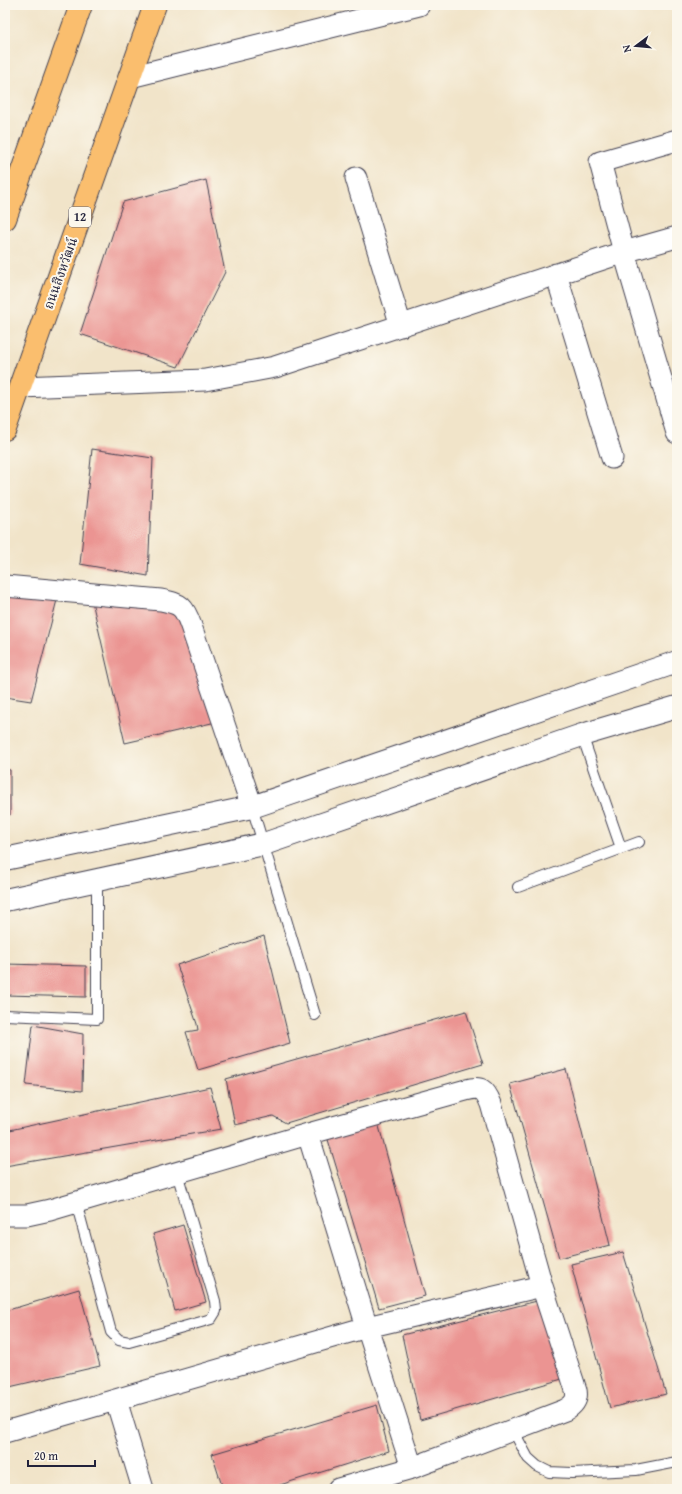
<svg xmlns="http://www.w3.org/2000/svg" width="682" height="1494" font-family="'Gentium Book Plus','Noto Serif Thai',serif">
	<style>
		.building { fill: #eb9492 }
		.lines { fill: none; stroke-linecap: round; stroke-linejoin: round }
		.service-casing { stroke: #413f50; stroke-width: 12 }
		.minor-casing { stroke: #413f50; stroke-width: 23 }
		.tertiary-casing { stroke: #413f50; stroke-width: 24 }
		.primary-casing { stroke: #413f50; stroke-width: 24 }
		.service { stroke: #fff; stroke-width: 10 }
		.minor { stroke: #fff; stroke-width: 21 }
		.tertiary { stroke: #fff; stroke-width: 22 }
		.primary { stroke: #fabe6e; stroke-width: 22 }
		.labels { text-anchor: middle; stroke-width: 4; stroke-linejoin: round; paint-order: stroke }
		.shield { fill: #fbf7ec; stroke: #636270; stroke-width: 1 }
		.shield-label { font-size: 12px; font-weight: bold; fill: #22223b }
		.street-label { font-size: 13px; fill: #22223b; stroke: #fbf7ec }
	</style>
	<rect width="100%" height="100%" fill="#fbf7ec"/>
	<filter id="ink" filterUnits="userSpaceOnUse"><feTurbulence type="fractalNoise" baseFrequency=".025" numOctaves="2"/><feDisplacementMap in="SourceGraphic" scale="8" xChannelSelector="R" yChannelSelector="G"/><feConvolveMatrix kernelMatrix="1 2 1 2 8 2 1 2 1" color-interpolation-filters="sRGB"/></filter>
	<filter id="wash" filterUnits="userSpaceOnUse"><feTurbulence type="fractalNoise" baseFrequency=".012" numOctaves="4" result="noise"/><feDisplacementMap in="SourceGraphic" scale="16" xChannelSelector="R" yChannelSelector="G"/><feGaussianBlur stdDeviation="0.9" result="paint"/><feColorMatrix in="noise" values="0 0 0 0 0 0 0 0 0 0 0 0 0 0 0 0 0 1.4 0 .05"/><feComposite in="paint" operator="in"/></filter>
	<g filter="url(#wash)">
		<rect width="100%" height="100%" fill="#f1e4c9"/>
		<g id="blocks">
			<!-- building -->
			<path class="building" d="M206 180 225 272 178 367 80 334 123 202Z
				M92 449 153 458 148 576 80 564Z
				M5 591 58 596 31 701 5 697Z
				M91 597 179 611 216 722 125 743Z
				M5 769 10 770V815H5Z
				M264 936 290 1043 198 1070 186 1032 198 1030 197 1024 177 965Z
				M5 964 86 966V997L5 995Z
				M466 1011 483 1064 286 1123 273 1116 235 1125 226 1079Z
				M33 1025 83 1034 82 1091 26 1085Z
				M566 1069 610 1245 559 1258 510 1084Z
				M210 1087 221 1129 5 1166V1131Z
				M377 1119 425 1296 379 1308 326 1133Z
				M183 1225 206 1302 175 1311 153 1234Z
				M623 1252 666 1394 610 1408 571 1264Z
				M79 1289 100 1366 5 1388V1311Z
				M545 1299 569 1377 420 1420 402 1335Z
				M377 1405 389 1451 267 1489H223L212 1454Z"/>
		</g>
	</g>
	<g filter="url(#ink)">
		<use href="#blocks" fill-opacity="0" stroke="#413f50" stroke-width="1"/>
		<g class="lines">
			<defs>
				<path id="service" d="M582 735 621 848
					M252 807 315 1015
					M518 887 639 842
					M5 1015 97 1019V880
					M76 1202 111 1332 119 1340 129 1342 201 1322 211 1319 216 1311 215 1301 177 1173
					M513 1430 528 1458 537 1466 549 1472 572 1473 636 1470 677 1462"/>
				<path id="minor" d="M130 77 419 5
					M677 140 600 162 624 252 677 433
					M356 178 401 326
					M556 274 612 458
					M20 387 205 380 275 367 624 252 677 237
					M5 586 161 600C181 604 184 606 191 626L252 807
					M5 1215H27L50 1210 308 1134 466 1090C481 1086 485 1089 491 1104L542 1286 576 1390C578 1400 574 1405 565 1410L412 1468 338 1489
					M116 1400 143 1489
					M5 1432 367 1327 308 1134
					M412 1468 367 1327 542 1286"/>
				<path id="tertiary" d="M5 859 252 807 677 662
					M5 900 264 844 582 735 677 707"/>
				<path id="primary" d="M5 219 81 5
					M5 429 155 5"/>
			</defs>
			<!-- service casing -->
			<use href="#service" class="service-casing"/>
			<!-- minor casing -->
			<use href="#minor" class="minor-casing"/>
			<!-- tertiary casing -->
			<use href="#tertiary" class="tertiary-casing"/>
			<!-- primary casing -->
			<use href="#primary" class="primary-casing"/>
			<!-- service -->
			<use href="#service" class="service"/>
			<!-- minor -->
			<use href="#minor" class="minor"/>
			<!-- tertiary -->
			<use href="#tertiary" class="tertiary"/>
			<!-- primary -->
			<use href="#primary" class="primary"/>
		</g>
	</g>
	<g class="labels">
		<!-- shield labels -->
		<rect class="shield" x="69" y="207" width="22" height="20" rx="3"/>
		<g class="shield-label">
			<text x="80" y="221">12</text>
		</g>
		<!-- street labels -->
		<g class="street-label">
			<text transform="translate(60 273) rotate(-70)" y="5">ถนนสิงหวัฒน์</text>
		</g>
	</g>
	<!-- margin -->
	<rect width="682" height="1494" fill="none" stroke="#fbf7ec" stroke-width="20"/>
	<!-- north arrow -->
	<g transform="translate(636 46) rotate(254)" stroke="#fbf7ec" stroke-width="3" paint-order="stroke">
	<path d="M0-3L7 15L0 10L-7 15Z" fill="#22223b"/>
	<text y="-6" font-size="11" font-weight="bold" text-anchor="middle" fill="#22223b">N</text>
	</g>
	<!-- scale -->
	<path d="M28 1460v6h67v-6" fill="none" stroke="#22223b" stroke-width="2"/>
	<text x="34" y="1460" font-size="12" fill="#22223b" stroke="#fbf7ec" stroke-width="3" paint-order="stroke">20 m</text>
</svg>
